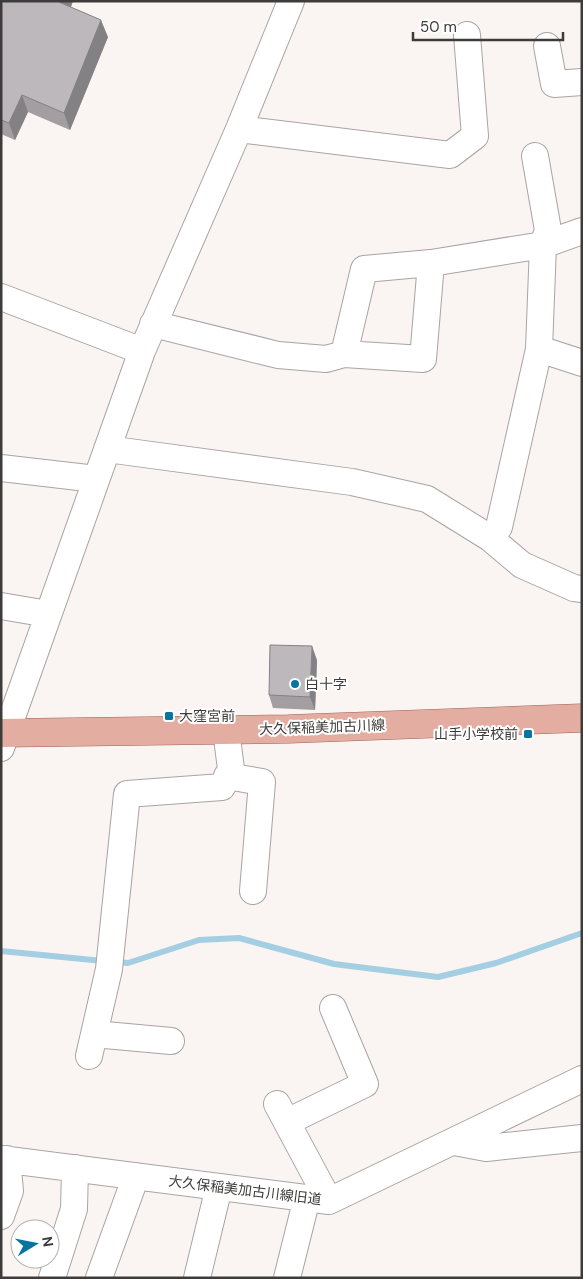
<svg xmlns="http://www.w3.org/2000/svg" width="583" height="1279" font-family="'DM Sans','Noto Sans JP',sans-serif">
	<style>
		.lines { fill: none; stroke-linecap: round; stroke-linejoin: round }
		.stream { stroke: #a4cee1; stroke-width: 6 }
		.minor-casing { stroke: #a9a4a2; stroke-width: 28 }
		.major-casing { stroke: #9e6254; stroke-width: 29 }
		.minor { stroke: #fff; stroke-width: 26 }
		.major { stroke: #e4ada1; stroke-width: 28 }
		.wall { fill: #a29ea2 }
		.shaded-wall { fill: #848184 }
		.building { fill: #bcb8bc; stroke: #848184 }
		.poi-dot { fill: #0675a0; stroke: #fff; stroke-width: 2 }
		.labels { text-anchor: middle; stroke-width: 4; stroke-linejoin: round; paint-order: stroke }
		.poi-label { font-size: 14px; fill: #3e3c3b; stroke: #fff; text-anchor: start }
		.street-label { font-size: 14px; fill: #3e3c3b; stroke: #fff }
	</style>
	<rect width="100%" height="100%" fill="#faf5f2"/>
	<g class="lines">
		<!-- stream -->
		<path class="stream" d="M1 951 103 961
			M116 962 128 963 199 940 239 938 334 964 438 977 496 963 582 933"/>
		<defs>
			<path id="minor" d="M547 46 554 84 582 82
				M239 129 450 155 475 136 467 35
				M1 297 142 351
				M153 324 278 355 326 359 344 354 423 359 431 263
				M539 349 582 363
				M344 354 364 269 431 263 543 245 582 231
				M107 449 352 482 427 499 490 538 522 565 574 588 582 589
				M1 468 96 479
				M490 538 499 527 539 349 543 245 548 230 535 156
				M1 606 48 614
				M1 748 142 351 239 129 291 1
				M227 776 262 782 253 891
				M94 1034 171 1041
				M89 1056 109 969 127 794 222 787 231 769 226 730
				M277 1104 329 1201
				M287 1122 365 1084 333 1008
				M454 1142 486 1148 582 1138
				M1 1159 329 1201 582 1079
				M1 1216 10 1191 7 1159
				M52 1278 74 1209 75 1168
				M99 1278 136 1176
				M197 1278 219 1187
				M287 1278 307 1198"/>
			<path id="major" d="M1 733 288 729 582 718"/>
		</defs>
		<!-- minor casing -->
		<use href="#minor" class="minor-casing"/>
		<!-- major casing -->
		<use href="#major" class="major-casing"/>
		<!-- minor -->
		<use href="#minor" class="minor"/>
		<!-- major -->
		<use href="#major" class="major"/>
	</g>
	<!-- wall -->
	<path class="wall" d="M1 1H73L71 7 108 37 70 130 28 112 15 140 1 134Z
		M317 660 315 710 273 708 269 695Z"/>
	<!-- shaded-wall -->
	<path class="shaded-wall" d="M60 1H73L66 19Z
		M101 20 108 37 70 130 64 113Z
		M22 95 28 112 15 140 9 123Z
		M312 646 317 660 315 710 310 697Z"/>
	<!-- building -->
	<path class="building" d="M1 1H60L59 2 101 20 64 113 22 95 9 123 1 120Z
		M270 645 312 646 310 697 269 695Z"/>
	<!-- markers -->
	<g class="poi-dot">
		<circle cx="295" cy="684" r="5"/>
		<rect x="164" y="711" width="10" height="10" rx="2.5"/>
		<rect x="523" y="729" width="10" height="10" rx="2.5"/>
	</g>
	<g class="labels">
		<!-- poi labels -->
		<g class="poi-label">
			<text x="305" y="689">白十字</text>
			<text x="179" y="721">大窪宮前</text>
			<text x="518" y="739" text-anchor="end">山手小学校前</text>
		</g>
		<!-- street labels -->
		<g class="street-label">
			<text transform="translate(322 727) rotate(-2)" y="5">大久保稲美加古川線</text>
			<text transform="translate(245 1190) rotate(7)" y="5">大久保稲美加古川線旧道</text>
		</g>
	</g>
	<!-- border -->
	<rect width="583" height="1279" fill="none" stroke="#3e3c3b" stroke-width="5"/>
	<!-- north arrow -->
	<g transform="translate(35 1244) rotate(80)"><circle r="24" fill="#ffffff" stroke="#b2b1b1"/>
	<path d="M0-4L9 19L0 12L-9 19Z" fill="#0675a0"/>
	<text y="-8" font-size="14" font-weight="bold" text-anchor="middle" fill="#3e3c3b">N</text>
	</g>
	<!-- scale -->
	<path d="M413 32v8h150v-8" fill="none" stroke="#3e3c3b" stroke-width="2.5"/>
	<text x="420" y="32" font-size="15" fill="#3e3c3b" stroke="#ffffff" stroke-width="4" paint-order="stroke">50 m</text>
</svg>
